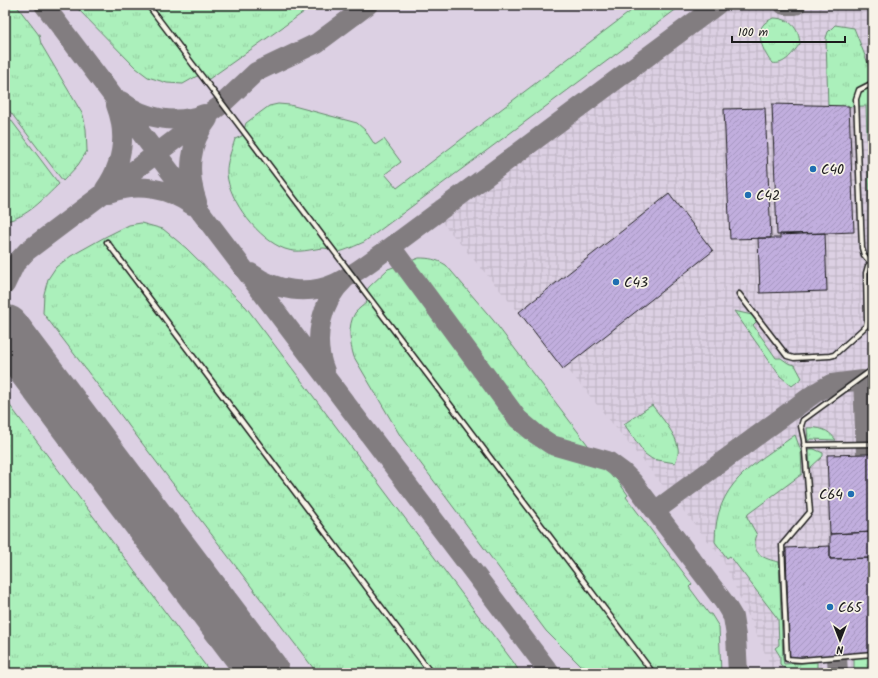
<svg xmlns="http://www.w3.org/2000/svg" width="878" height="678" font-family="Kalam,sans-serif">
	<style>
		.built { fill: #dcd0e3 }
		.industrial { fill: url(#industrial-grid) }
		.grass { fill: url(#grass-tufts); stroke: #64866c }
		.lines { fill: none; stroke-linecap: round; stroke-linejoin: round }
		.taxiway { stroke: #827d80; stroke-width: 20 }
		.runway { stroke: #827d80; stroke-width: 51 }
		.building { fill: url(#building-hatch); stroke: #1c1c1c }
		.service-casing { stroke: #1c1c1c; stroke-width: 7 }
		.service { stroke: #f7f3e8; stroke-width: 4 }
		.poi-dot { fill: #1f6fb2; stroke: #f7f3e8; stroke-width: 1.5 }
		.labels { text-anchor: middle; stroke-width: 3.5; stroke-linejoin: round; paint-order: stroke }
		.poi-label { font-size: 14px; fill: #1c1c1c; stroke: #f7f3e8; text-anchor: start }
	</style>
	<defs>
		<pattern id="industrial-grid" width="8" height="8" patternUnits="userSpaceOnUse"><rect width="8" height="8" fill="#dcd0e3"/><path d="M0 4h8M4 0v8" fill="none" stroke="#bcb2c2"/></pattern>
		<pattern id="grass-tufts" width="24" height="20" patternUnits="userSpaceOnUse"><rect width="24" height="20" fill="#abf0bb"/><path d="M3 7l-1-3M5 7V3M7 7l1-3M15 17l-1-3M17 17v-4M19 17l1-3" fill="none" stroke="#93cda0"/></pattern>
		<pattern id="building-hatch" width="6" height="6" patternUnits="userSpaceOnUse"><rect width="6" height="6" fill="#c1aede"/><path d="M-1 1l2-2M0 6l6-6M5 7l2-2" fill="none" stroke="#a595be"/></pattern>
	</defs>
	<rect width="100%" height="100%" fill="#e7dee5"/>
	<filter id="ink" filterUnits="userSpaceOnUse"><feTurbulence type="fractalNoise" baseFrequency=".025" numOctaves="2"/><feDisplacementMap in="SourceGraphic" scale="8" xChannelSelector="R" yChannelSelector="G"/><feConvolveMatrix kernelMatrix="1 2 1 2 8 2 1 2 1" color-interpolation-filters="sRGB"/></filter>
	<g filter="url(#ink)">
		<!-- built -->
		<path class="built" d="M5 5H873V673H5Z"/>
		<!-- industrial -->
		<path class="industrial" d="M712 5H759L768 11 783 5H873V673H774L722 558 580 384 428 206Z"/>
		<!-- grass -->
		<path class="grass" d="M5 5H16L39 35 41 44 83 115 86 129 87 151 78 165 63 181 5 105Z
			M74 5H314L209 79 197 76 183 84 167 83 148 77 136 68Z
			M639 5H682L364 242C357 245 345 251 338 252 334 252 329 248 324 248 310 249 299 254 285 249 259 240 229 201 227 174 226 162 232 150 235 139L242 136 246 123 269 106 278 104 290 105 357 123 365 130 375 145 384 139 401 162 385 174 397 188Z
			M773 18C790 18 799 28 800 44 793 52 785 66 772 63 765 55 755 35 763 25 765 22 770 20 773 18Z
			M835 25 854 28 873 76V247L871 248 866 106 828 107 826 38 828 32Z
			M5 112 59 184C44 198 27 218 5 221Z
			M141 223 163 229 186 248 246 307 514 663 520 673H317L43 313 44 294 48 279 56 267 71 256 105 237 129 225Z
			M419 258C429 258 436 259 446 265L493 320 613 478 615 477 628 495 626 497 692 584 689 587 709 614H711L719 627 721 673H588L546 631 401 437 354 357C350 344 347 326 355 313 358 309 364 305 367 302V290L369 287 388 269Z
			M734 311 752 315 757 321 753 325 776 358H781L788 363 795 365 802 378 792 386 780 376Z
			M5 399 211 673H5Z
			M652 405C660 416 677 435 678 448 679 453 677 458 675 463L652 459 645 454 624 424Z
			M807 428C819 427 828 429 836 440L811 439 808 441Z
			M795 435 801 451 802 474 748 514 747 517 757 535C749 553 764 559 779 562L783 659 784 664 817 662V673H790L780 664V656L775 648 779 645 778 619 730 556 727 558 715 542C715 483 752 466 795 435Z
			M809 449H814L823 453V456L810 468Z
			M873 655V673H854V656Z"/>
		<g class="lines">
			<!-- taxiway -->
			<path class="taxiway" d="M44 5 550 673
				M784 5H796
				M121 101C144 119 177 125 204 114
				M105 189C123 163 127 134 116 105
				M109 193C137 182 168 188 192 205
				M197 202C187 173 189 143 208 119
				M391 247 518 419 537 435 552 445 608 461 623 472 633 482 724 602 733 617 736 636 738 673
				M251 273C276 291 308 296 336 283 356 274 373 259 391 247L717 5
				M5 285 15 264 27 251 221 105 256 72 317 43 368 5
				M5 324 10 337
				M325 371C312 340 321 301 345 279
				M863 380 866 454
				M655 511 815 393 831 384 863 380 873 382
				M837 657 838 673"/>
			<!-- runway -->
			<path class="runway" d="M5 330 264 673"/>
		</g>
		<!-- building -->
		<path class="building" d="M772 104 849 106 854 232 777 235Z
			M765 108 771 238 730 239 724 109Z
			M669 194 713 251 563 369 519 312Z
			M825 233 827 291 760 293 758 238H780V234Z
			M866 454H873V532L830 534 827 455Z
			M873 532V558L830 559V534Z
			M830 546V559L873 558V655L789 658 786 548Z"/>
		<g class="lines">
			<defs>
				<path id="service" d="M148 5 653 673
					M107 242 431 673
					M870 262 864 255 862 248 856 99 859 90 873 83
					M739 294 787 356 794 358 830 356 834 355 866 326 867 320 866 273 868 266 873 261
					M873 369 803 420 801 426 804 440 810 512 782 545 787 659 801 660 873 654
					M804 445 873 444"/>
			</defs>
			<!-- service casing -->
			<use href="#service" class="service-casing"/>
			<!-- service -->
			<use href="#service" class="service"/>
		</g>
	</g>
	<!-- markers -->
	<g class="poi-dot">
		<circle cx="813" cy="169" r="4"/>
		<circle cx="748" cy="195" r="4"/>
		<circle cx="616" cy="282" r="4"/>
		<circle cx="851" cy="494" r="4"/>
		<circle cx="830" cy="607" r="4"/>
	</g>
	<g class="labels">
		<!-- poi labels -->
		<g class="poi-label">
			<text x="821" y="174">C40</text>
			<text x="756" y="200">C42</text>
			<text x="624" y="287">C43</text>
			<text x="843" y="499" text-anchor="end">C64</text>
			<text x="838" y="612">C65</text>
		</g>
	</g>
	<!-- margin -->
	<rect width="878" height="678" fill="none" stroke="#f7f3e8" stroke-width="20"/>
	<rect x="10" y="10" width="858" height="658" fill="none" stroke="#1c1c1c" stroke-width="1.5" filter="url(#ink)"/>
	<!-- north arrow -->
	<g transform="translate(840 640) rotate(180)" stroke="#f7f3e8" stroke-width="3" paint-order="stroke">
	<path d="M0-3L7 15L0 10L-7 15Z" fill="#1c1c1c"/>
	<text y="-6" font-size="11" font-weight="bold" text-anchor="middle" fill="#1c1c1c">N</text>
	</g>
	<!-- scale -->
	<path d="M732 36v6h113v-6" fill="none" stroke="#1c1c1c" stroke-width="2"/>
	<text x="738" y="36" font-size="12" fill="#1c1c1c" stroke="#f7f3e8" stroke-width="3" paint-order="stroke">100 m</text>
</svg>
